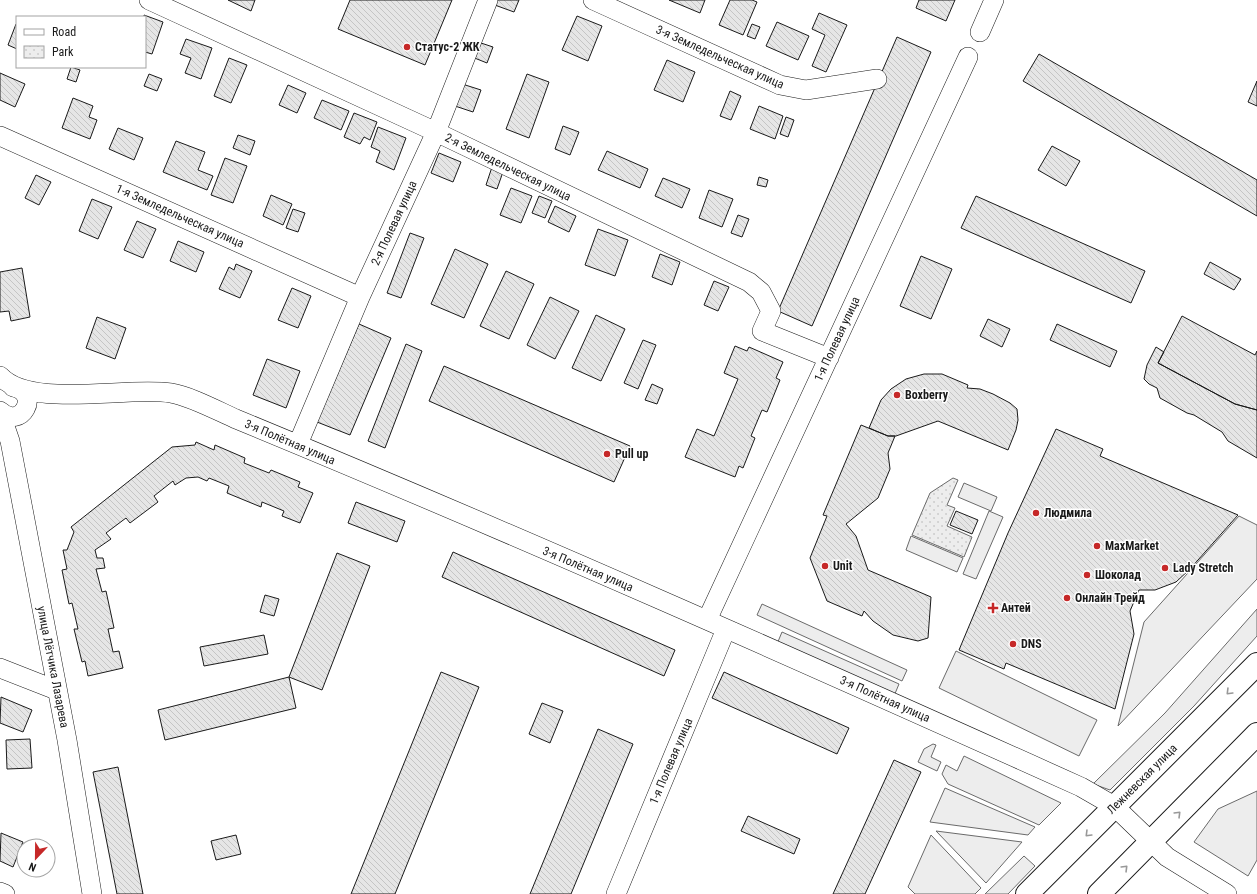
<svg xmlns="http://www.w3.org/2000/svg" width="1257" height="894" font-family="'Roboto Condensed',sans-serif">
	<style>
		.built { fill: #ededed; stroke: #6a6a6a }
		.park { fill: url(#park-dots); stroke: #6a6a6a }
		.building { fill: url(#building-back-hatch); stroke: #1a1a1a }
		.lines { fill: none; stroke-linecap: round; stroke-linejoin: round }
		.minor-casing { stroke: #1a1a1a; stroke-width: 20 }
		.highway-casing { stroke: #1a1a1a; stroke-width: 24 }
		.minor { stroke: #fff; stroke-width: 19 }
		.highway { stroke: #fff; stroke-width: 22 }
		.oneway { stroke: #989898 }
		.poi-dot { fill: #c62828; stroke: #fff; stroke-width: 1.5 }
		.labels { text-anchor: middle; stroke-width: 3; stroke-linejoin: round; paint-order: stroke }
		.poi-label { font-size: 12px; font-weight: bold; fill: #1a1a1a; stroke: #fff; text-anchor: start }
		.street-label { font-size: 12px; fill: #1a1a1a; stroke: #fff }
	</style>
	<defs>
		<pattern id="park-dots" width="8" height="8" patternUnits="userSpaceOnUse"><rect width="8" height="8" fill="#ededed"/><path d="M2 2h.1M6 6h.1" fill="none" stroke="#cbcbcb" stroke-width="1.8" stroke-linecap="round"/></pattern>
		<pattern id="building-back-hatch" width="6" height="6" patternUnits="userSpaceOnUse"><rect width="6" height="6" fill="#e6e6e6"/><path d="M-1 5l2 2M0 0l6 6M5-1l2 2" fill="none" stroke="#c5c5c5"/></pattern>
	</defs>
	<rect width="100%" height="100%" fill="#fff"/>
	<!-- built -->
	<path class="built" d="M964 483 997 497 991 511 958 497Z
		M989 511 1003 517 976 579 963 574Z
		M1239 516 1257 525V579L1118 726 1144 622Z
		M911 536 963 558 957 572 906 550Z
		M762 604 907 670 902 681 757 615Z
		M1257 609V636L1194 706 1110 790 1093 784 1165 713Z
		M782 632 899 684 894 696 777 644Z
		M956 651 1097 720 1079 756 939 688Z
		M933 744 936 745 931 757 941 762 937 771 918 762 924 749Z
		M964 756 1061 803 1039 825 948 784 942 774 946 765 957 771Z
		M945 788 1035 827 1028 835 930 822Z
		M1257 791V860L1248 876 1194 842 1218 809Z
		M936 831 1022 842 986 883Z
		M931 835 981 888 975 894H915L908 887Z
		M1024 856 1035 866 1008 894H985Z"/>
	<!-- park -->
	<path class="park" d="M953 478 958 480 947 505 955 508 947 526 972 537 964 557 912 535 930 493Z"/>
	<!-- building -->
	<path class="building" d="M228 0H255L251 11Z
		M350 0H452L425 65 338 29Z
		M493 0H519L514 12 492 4Z
		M669 0H705L700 13Z
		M730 0H752L757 2 743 35 719 25Z
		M919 0H955L946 21 916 8Z
		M819 13 847 25 826 72 812 66 825 35 812 29Z
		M144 15 163 22 152 54 145 52Z
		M577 16 602 26 588 61 562 50Z
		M777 22 809 36 798 60 766 46Z
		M16 24H17V49L8 45Z
		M752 24 760 27 755 39 747 36Z
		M897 37 931 52 812 326 778 311Z
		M186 39 212 48 201 79 185 73 191 58 180 54Z
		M478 42 493 47 487 63 472 57Z
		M1039 54 1257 180V216L1023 81Z
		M229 58 247 65 231 103 214 96Z
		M667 60 695 72 683 102 654 90Z
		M71 67 80 70 76 82 67 79Z
		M0 73 25 84 15 107 0 100Z
		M149 74 162 79 157 91 144 86Z
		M527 74 549 82 529 138 506 129Z
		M1257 81V106L1248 102Z
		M459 83 481 90 473 112 452 105Z
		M288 85 306 93 297 113 279 105Z
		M730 91 741 96 731 120 720 116Z
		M73 98 93 106 89 117 97 120 90 139 62 128Z
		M322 100 349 111 341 130 314 118Z
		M759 106 783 116 775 139 750 129Z
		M354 113 377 122 370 140 364 137 360 144 344 137Z
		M786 117 794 120 788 137 780 134Z
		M563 126 579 132 570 155 555 149Z
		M378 127 406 138 394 170 376 162 380 151 371 147Z
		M118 128 143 138 134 160 109 149Z
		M238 135 255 141 250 155 233 148Z
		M176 141 205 152 198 170 213 176 207 190 163 172Z
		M1052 146 1080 161 1066 186 1038 170Z
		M607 151 648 169 640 188 598 170Z
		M439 153 461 162 453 182 431 173Z
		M225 158 247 166 233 203 211 195Z
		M493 164 504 169 497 189 486 185Z
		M36 175 51 182 39 205 25 198Z
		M759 177 768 180 766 187 757 185Z
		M663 178 690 189 682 208 655 196Z
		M511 188 532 196 521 223 500 215Z
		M709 190 733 199 722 227 699 218Z
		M271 195 292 204 283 225 263 216Z
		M539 196 552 201 545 218 532 213Z
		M976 196 1145 271 1131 303 961 228Z
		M92 199 112 207 98 239 79 231Z
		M555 206 576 216 569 232 548 222Z
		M293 209 305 213 298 232 286 228Z
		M738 215 749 219 742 237 731 233Z
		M137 221 156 229 143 258 124 250Z
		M598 229 628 240 615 276 585 265Z
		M410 233 424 238 401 298 387 293Z
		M178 241 204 252 196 272 170 261Z
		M455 249 488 264 464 318 431 304Z
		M660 254 680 262 672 285 652 277Z
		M921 256 952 269 931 319 900 306Z
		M1210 262 1241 279 1234 290 1204 274Z
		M236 264 252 271 240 298 219 289 229 267 234 270Z
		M22 268 30 317 11 321 9 311 0 312V272Z
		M506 271 534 284 509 339 480 326Z
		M714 281 729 287 718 311 704 305Z
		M292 288 311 296 298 328 278 320Z
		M550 297 579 311 555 359 527 345Z
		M596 315 625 329 601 381 572 368Z
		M1182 316 1255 355 1257 351V410L1235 404 1158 363Z
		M97 317 126 328 115 359 86 348Z
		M988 319 1010 329 1002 347 980 336Z
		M359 324 391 338 350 435 317 422Z
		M1057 324 1117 351 1110 367 1050 340Z
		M643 340 656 345 638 389 624 383Z
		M406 344 422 351 385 448 368 441Z
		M735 346 747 351 749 347 783 362 776 378 780 380 767 412 762 410 751 436 755 438 743 468 739 466 735 477 685 457 697 429 714 436 738 379 724 373Z
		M1156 347 1164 352 1158 363 1235 404 1257 410V458L1228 441 1222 432 1194 415 1187 413 1160 398 1157 388 1149 384 1144 379 1147 365Z
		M267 359 300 371 286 408 253 395Z
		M444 366 630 446 614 482 429 401Z
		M924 374H942L968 385 967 388 980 389 993 394 1010 403 1017 409 1018 420 1016 430 1008 450 938 421 896 436H888L869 428 881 400 891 389 906 379Z
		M652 384 663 389 657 404 645 400Z
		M861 425 888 436H895L888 453 890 469 878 498 846 524 856 536 868 570 931 597 928 638 918 641 893 635 873 621 864 611 862 616 827 601 810 558 827 516 823 515Z
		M1056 429 1103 449 1100 456 1238 515 1190 569 1176 582 1155 590H1139L1130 611 1134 634 1115 709 1006 663 1004 669 959 650 1008 533Z
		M196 442 214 450 215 445 245 458 244 463 269 473 271 470 300 482 298 487 313 493 300 523 282 516 284 511 262 502 261 507 227 493 229 486 209 478 207 481 198 477 186 478 175 485 173 481 154 496 158 502 130 523 126 518 106 533 111 539 95 550 97 558H103L105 568 96 569 102 592 106 591 114 628 108 629 113 652 119 651 123 668 88 676 85 661 82 662 74 629H78L72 603 69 604 62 570 67 569 63 550H67L74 532 71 527 172 447 195 445Z
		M356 502 405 521 397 542 348 523Z
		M956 511 978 520 972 534 950 525Z
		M453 552 675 650 664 676 442 577Z
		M337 553 370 566 322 690 289 677Z
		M265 595 279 599 274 616 260 612Z
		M264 635 268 654 204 666 200 647Z
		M441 672 479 687 395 894H351Z
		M724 672 849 728 837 754 712 698Z
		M289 677 296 708 165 740 158 710Z
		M1 697 32 710 23 732 0 723Z
		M542 703 563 711 550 743 529 734Z
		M598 729 633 744 571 894H530Z
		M30 739 32 768 7 769 6 740Z
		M894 760 921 772 865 894H833Z
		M118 767 143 894H117L93 772Z
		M748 816 800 839 794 854 741 831Z
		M1 833 23 842 13 867 0 861Z
		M236 835 241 854 216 860 211 841Z"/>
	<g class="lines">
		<defs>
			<path id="minor" d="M149 0 436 132 749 282 761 292 771 311 762 331 829 358
				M593 0 780 85 806 90 877 79
				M980 32 994 0
				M0 136 360 297
				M0 376C30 409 127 386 171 393 190 396 218 411 236 419 520 536 801 661 1081 787L1114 806 1167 857 1227 894
				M0 411C21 431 42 393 13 387
				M0 412 10 441 67 740 92 894
				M298 444 360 297 436 132 488 0
				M707 620 968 57
				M0 668 56 690
				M0 892 5 894
				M616 894 726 629"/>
			<path id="highway" d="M1027 894 1257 664
				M1099 894 1257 734"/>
		</defs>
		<!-- minor casing -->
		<use href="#minor" class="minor-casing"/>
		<!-- highway casing -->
		<use href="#highway" class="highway-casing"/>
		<!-- minor -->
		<use href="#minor" class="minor"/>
		<!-- highway -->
		<use href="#highway" class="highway"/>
	</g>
	<!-- one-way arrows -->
	<defs><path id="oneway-chevron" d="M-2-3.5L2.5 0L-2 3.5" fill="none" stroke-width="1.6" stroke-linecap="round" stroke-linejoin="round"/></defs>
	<g class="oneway">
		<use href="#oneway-chevron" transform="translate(1229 692) rotate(135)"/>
		<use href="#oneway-chevron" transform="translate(1178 814) rotate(-45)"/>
		<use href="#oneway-chevron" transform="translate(1088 834) rotate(135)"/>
		<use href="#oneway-chevron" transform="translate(1125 868) rotate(-45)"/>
	</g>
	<!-- markers -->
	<g class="poi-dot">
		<circle cx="407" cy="47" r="4"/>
		<circle cx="897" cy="395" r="4"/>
		<circle cx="607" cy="454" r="4"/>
		<circle cx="1036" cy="513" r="4"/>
		<circle cx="1097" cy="546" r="4"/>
		<circle cx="825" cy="566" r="4"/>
		<circle cx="1165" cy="568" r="4"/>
		<circle cx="1087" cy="575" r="4"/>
		<circle cx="1067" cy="598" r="4"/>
		<path d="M991 602h4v4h4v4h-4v4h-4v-4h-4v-4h4z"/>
		<circle cx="1013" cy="644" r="4"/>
	</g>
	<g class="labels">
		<!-- poi labels -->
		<g class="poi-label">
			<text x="415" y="51">Статус-2 ЖК</text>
			<text x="905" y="399">Boxberry</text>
			<text x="615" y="458">Pull up</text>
			<text x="1044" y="517">Людмила</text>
			<text x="1105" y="550">MaxMarket</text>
			<text x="833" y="570">Unit</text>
			<text x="1173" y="572">Lady Stretch</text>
			<text x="1095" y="579">Шоколад</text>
			<text x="1075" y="602">Онлайн Трейд</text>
			<text x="1001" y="612">Антей</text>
			<text x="1021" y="648">DNS</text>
		</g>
		<!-- street labels -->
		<g class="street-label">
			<text transform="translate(720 57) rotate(24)" y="4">3-я Земледельческая улица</text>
			<text transform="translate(508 167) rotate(26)" y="4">2-я Земледельческая улица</text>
			<text transform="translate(180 216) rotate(24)" y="4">1-я Земледельческая улица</text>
			<text transform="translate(394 223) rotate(-65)" y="4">2-я Полевая улица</text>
			<text transform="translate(837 339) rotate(-65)" y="4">1-я Полевая улица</text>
			<text transform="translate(290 442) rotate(23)" y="4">3-я Полётная улица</text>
			<text transform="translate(588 569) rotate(23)" y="4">3-я Полётная улица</text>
			<text transform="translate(53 667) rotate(79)" y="4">улица Лётчика Лазарева</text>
			<text transform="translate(885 699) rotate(24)" y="4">3-я Полётная улица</text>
			<text transform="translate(671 761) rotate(-67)" y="4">1-я Полевая улица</text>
			<text transform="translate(1142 779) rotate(-45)" y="4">Лежневская улица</text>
		</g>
	</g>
	<!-- legend -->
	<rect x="16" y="16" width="130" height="52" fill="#ffffff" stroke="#a3a3a3"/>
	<rect x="24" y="29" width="20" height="6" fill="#ffffff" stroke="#a3a3a3"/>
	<text x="52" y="36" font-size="12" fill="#1a1a1a">Road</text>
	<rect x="24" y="46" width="20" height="12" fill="url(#park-dots)" stroke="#a3a3a3"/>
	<text x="52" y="56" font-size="12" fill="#1a1a1a">Park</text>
	<!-- north arrow -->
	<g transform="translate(36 858) rotate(202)"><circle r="19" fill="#ffffff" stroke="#a3a3a3"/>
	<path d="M0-3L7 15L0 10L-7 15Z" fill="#c62828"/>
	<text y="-6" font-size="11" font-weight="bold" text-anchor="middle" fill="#1a1a1a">N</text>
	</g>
</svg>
